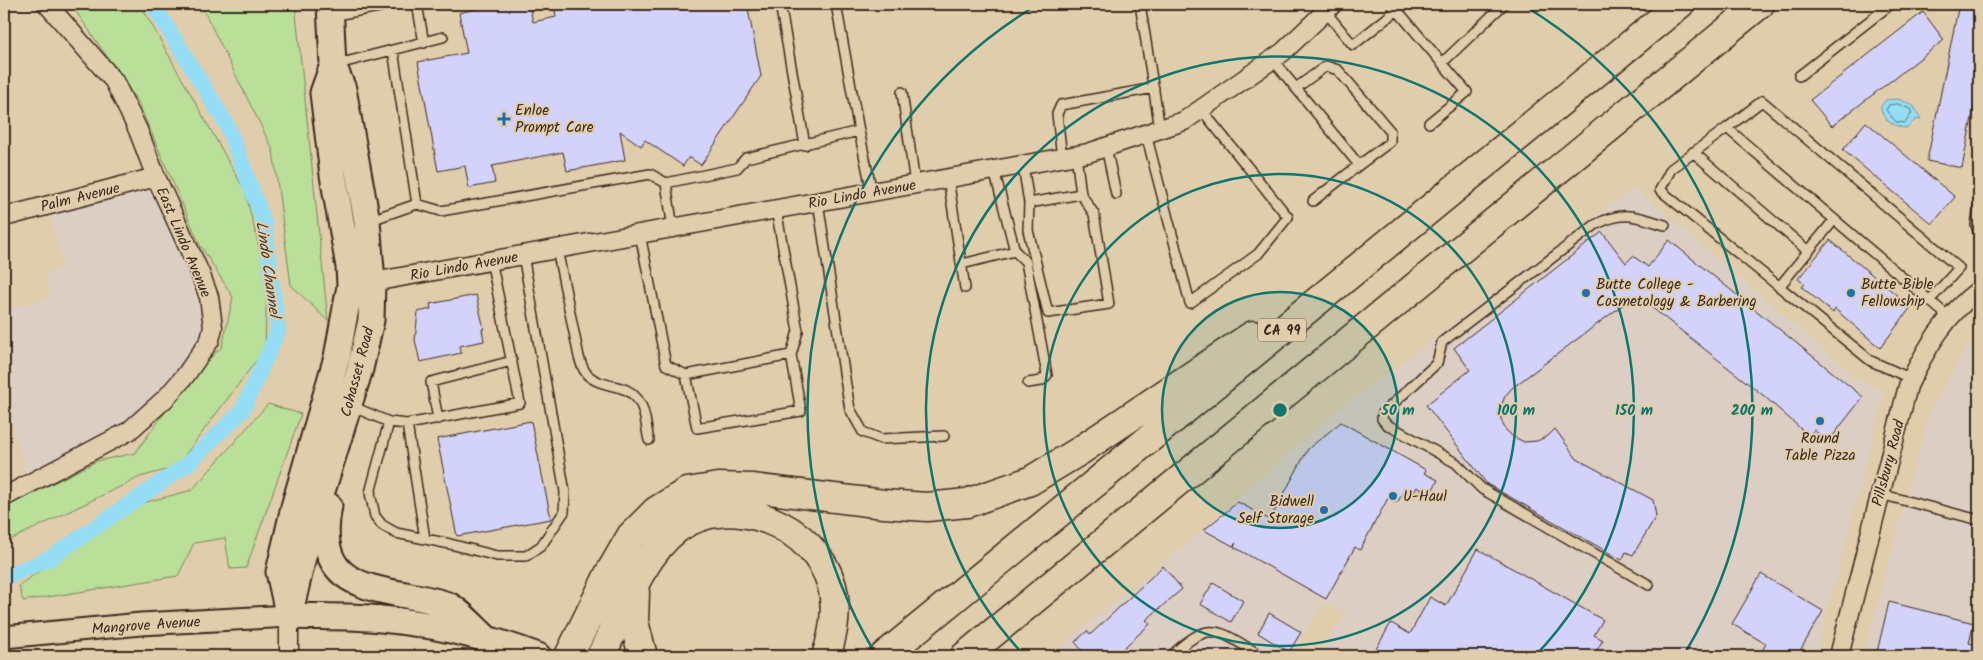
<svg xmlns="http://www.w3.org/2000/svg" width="1983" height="660" font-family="Kalam,sans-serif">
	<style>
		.built { fill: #dccec3 }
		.green { fill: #badf99; stroke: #7a845c }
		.water { fill: #94ddf5; stroke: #70959f }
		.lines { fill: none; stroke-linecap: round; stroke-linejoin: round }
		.shore { stroke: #5f7274; stroke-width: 1 }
		.canal { stroke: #94ddf5; stroke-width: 16 }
		.building { fill: #d3d2fb; stroke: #3b2a1e }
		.service-casing { stroke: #3b2a1e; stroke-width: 12 }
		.minor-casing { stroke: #3b2a1e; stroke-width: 21 }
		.tertiary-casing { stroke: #3b2a1e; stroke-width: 25 }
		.secondary-casing { stroke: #3b2a1e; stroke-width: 29 }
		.motorway-casing { stroke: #3b2a1e; stroke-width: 31 }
		.service { stroke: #e0cdab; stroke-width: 9 }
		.minor { stroke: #e0cdab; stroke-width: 18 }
		.tertiary { stroke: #e0cdab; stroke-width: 21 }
		.secondary { stroke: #e0cdab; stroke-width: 25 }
		.motorway { stroke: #e0cdab; stroke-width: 28 }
		.ring { fill: none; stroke: #0f766e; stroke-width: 2.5 }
		.poi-dot { fill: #1f6fb2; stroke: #e0cdab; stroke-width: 2 }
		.labels { text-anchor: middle; stroke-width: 4; stroke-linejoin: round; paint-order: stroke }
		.shield { fill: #e0cdab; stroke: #6c5b48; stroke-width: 1 }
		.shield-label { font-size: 14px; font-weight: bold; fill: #3b2a1e }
		.poi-label { font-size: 15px; fill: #3b2a1e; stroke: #e0cdab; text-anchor: start }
		.street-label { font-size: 15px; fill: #3b2a1e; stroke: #e0cdab }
		.water-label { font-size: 16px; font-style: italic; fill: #443c34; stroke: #e0cdab }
		.centre { fill: #0f766e; stroke: #e0cdab; stroke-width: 2.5 }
		.ring-label { font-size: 15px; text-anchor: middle; font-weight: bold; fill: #0f766e; stroke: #e0cdab; stroke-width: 4; stroke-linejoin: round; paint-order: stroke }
	</style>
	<rect width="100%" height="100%" fill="#e0cdab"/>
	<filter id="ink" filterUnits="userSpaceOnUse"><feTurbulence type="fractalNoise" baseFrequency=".02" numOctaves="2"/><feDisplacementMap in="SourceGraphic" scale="10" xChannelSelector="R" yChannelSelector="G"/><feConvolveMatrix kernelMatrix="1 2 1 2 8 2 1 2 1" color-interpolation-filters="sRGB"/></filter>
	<g filter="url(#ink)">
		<!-- built -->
		<path class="built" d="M153 185 202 309 203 343 122 428 26 475 4 395V310L50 297 45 272 63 268 49 212Z
			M1634 187 1859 380 1885 390 1816 656H1313L1347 613 1322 603 1293 656H1049L1201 531 1331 416Z
			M1979 327V656H1863L1929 413Z"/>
		<!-- green -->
		<path class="green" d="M71 4H140L245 191 267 279 265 349 176 467 140 477 4 543V508L97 461 135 453 194 373 222 347 233 297 200 245 138 102Z
			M203 4H295L328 321 291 285 273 150 201 5Z
			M268 404 301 414 246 568 230 569 225 538 194 543 178 576 23 601 19 585 139 504 192 490Z"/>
		<!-- water -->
		<path class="water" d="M1898 99 1913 105 1921 119 1915 120 1907 128C1895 127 1881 120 1881 106L1886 100Z"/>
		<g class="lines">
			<!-- shore -->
			<path class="shore" d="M1898 104 1910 109 1912 113 1905 123 1896 122 1886 110 1889 105Z"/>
			<!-- canal -->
			<path class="canal" d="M4 578 50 558 185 466 242 411 278 331 264 222 227 125 153 4"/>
		</g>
		<!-- building -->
		<path class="building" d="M496 4H529L533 22 556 17 554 4H747L761 76 701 165 689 157 683 166 645 140 641 146 620 131 625 160 567 171 563 152 492 166 495 183 469 188 465 166 438 171 418 62 467 53 459 13Z
			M1959 4H1979V82L1962 168 1927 161Z
			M1923 12 1944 40 1832 126 1810 100Z
			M1866 122 1955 197 1932 224 1843 150Z
			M1602 232 1626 263 1633 256 1648 267 1669 240 1863 397 1828 442 1814 430 1809 436 1764 396 1636 295 1512 388 1505 396 1500 409 1501 419 1505 429 1512 436 1524 442 1537 441 1548 436 1555 429 1577 459 1653 500 1656 516 1633 555 1626 552 1622 560 1487 484 1426 405 1470 370 1454 348Z
			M1830 240 1911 307 1880 348 1835 309 1833 313 1802 287 1805 284 1798 279Z
			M476 295 484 329H482L484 341 459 346 461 353 420 362 415 340 418 312 431 309 430 304Z
			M531 421 551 519 457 536 437 439Z
			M1341 422 1426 470 1424 473 1438 480 1430 494 1417 487 1411 497 1403 492 1397 503 1388 498 1360 550 1355 547 1326 599 1234 547 1236 543 1233 546 1204 530 1238 502 1270 520 1308 449Z
			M1478 549 1603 620 1594 635 1603 640 1593 656H1372L1391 623 1410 634 1430 597 1446 606Z
			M1163 566 1182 589 1146 620 1150 624 1117 654 1113 650 1106 656H1087L1075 642 1087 631 1090 635Z
			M1761 574 1823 611 1797 656H1771L1762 651 1766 644 1732 624Z
			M1213 583 1243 601 1231 622 1200 604Z
			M1889 602 1974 623 1969 643 1978 645 1975 656H1876Z
			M1269 613 1301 632 1289 652 1258 633Z"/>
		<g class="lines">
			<defs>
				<path id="service" d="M417 4 424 43
					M780 4 805 145
					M836 4 859 131
					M1140 4 1160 129
					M1397 10 1442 63 1504 4
					M1325 11 1353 45 1397 10 1391 4
					M331 16 395 4
					M1272 59 1359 165 1390 142V131L1338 70 1326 66 1296 88
					M334 65 443 37
					M1799 76 1891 4
					M902 92 915 184
					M1429 123 1467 92 1442 63
					M1727 128 1762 101 1959 268 1929 301
					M1146 134 1190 303 1258 254 1288 217 1201 109
					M1106 147 1116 194
					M1693 152 1808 251
					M1062 158 1057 114 1061 105 1154 88
					M1023 165 1029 203 1081 194 1076 155
					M994 170 1015 251 1026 262 1047 375 1041 381 1028 383
					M948 178 965 288
					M666 183 737 168 746 158 859 131 872 192
					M1313 201 1359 165
					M818 202 846 385 850 409 863 432 881 439 944 436
					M1029 203 1028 230 1048 313 1109 304 1094 214 1081 194
					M417 204 441 211 650 174 666 183 673 228
					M1979 206 1976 225 1979 235
					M368 221 417 204 393 50
					M640 234 666 365 686 375 791 355
					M557 249 579 357C581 364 584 373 590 377 607 390 627 381 640 403 646 413 646 429 649 440
					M962 264 1015 251
					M1779 287 1834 220
					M686 375 697 428 801 411 791 355 798 331 776 209
					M1912 379 1871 361 1660 190 1671 169 1727 128 1950 318
					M351 406 389 422 407 424 520 403 491 260
					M438 419 431 382 512 361
					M389 422 370 493 375 516 382 525 396 533 450 544 497 556H526L541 546 564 512 565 492 523 255
					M407 424 425 539
					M1880 494 1979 520
					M1649 585 1482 489 1456 463 1386 424 1382 419 1383 413 1437 363 1442 342 1595 225C1624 210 1635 216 1665 225
					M1171 656C1212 617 1218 631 1262 656"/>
				<path id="minor" d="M4 217 156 177
					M362 284 1088 153 1184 121 1283 52 1333 4
					M4 497 129 431 166 398 185 376 210 340 213 327 209 297 200 273 156 177 138 130 114 81 47 4
					M289 616V656
					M1839 656 1908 386C1925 350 1946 314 1979 290"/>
				<path id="tertiary" d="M4 637 141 624 289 616"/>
				<path id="secondary" d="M329 506C310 600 389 585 448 605 458 609 476 629 485 637
					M288 613 279 572 294 507 337 357 350 286 349 267 333 175 323 93 333 65
					M289 616 308 536 360 369 371 320 372 282 367 221 343 89 333 65 330 4
					M289 616C320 617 351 616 381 619 435 624 487 637 538 656"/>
				<path id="motorway" d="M635 592 634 622 643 656
					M569 656 609 574 631 536 656 511 687 492 718 487 752 488 884 504 927 507 967 503 1030 481 1078 452 1253 335
					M601 656C621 615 641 555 678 528 731 490 815 525 832 586 838 610 834 633 826 656
					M884 656 1680 4
					M965 656 1760 4"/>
			</defs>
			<!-- service casing -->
			<use href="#service" class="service-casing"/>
			<!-- minor casing -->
			<use href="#minor" class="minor-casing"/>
			<!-- tertiary casing -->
			<use href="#tertiary" class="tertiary-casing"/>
			<!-- secondary casing -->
			<use href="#secondary" class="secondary-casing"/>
			<!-- motorway casing -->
			<use href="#motorway" class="motorway-casing"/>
			<!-- service -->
			<use href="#service" class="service"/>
			<!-- minor -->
			<use href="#minor" class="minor"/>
			<!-- tertiary -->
			<use href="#tertiary" class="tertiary"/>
			<!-- secondary -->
			<use href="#secondary" class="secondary"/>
			<!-- motorway -->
			<use href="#motorway" class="motorway"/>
		</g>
	</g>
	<!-- distance rings -->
	<circle cx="1280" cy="410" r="118" fill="#0f766e" fill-opacity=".12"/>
	<g class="ring">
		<circle cx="1280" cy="410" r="118"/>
		<circle cx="1280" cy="410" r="236"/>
		<path d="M1025 656A354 354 0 1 1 1535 656"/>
		<path d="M875 653A472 472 0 0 1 1037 5M1523 5A472 472 0 0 1 1685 653"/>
	</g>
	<!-- markers -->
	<g class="poi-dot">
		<path d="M501.5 111.5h5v5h5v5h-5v5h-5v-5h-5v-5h5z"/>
		<circle cx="1586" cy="293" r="5"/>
		<circle cx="1851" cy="293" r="5"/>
		<circle cx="1820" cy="421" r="5"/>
		<circle cx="1393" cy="496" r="5"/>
		<circle cx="1324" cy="510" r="5"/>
	</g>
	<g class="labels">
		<!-- shield labels -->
		<rect class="shield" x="1258" y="318.5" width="48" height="23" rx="4"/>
		<g class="shield-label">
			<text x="1282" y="335">CA 99</text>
		</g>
		<!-- poi labels -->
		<g class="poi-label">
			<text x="515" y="115">Enloe<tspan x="515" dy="17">Prompt Care</tspan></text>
			<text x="1596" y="289">Butte College -<tspan x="1596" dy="17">Cosmetology &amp; Barbering</tspan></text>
			<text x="1861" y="289">Butte Bible<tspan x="1861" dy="17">Fellowship</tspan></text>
			<text x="1820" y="443" text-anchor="middle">Round<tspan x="1820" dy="17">Table Pizza</tspan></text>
			<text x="1403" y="501">U-Haul</text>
			<text x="1314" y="506" text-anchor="end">Bidwell<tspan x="1314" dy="17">Self Storage</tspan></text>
		</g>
		<!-- street labels -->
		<g class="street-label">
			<text transform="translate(862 194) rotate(-10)" y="5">Rio Lindo Avenue</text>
			<text transform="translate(80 197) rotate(-14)" y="5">Palm Avenue</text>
			<text transform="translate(184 242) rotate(67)" y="5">East Lindo Avenue</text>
			<text transform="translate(464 266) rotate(-10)" y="5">Rio Lindo Avenue</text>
			<text transform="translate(357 372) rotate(-75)" y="5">Cohasset Road</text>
			<text transform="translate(1888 463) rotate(-75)" y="5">Pillsbury Road</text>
			<text transform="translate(146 625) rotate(-4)" y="5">Mangrove Avenue</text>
		</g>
		<!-- water labels -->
		<g class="water-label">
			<text transform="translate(269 269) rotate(82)" y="6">Lindo Channel</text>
		</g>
	</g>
	<circle cx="1280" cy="410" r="8" class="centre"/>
	<g class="ring-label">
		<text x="1398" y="415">50 m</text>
		<text x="1516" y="415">100 m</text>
		<text x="1634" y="415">150 m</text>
		<text x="1752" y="415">200 m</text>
	</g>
	<!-- margin -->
	<rect width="1983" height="660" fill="none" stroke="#e0cdab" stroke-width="20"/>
	<rect x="10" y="10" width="1963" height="640" fill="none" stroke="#3b2a1e" stroke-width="2" filter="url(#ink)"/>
</svg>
